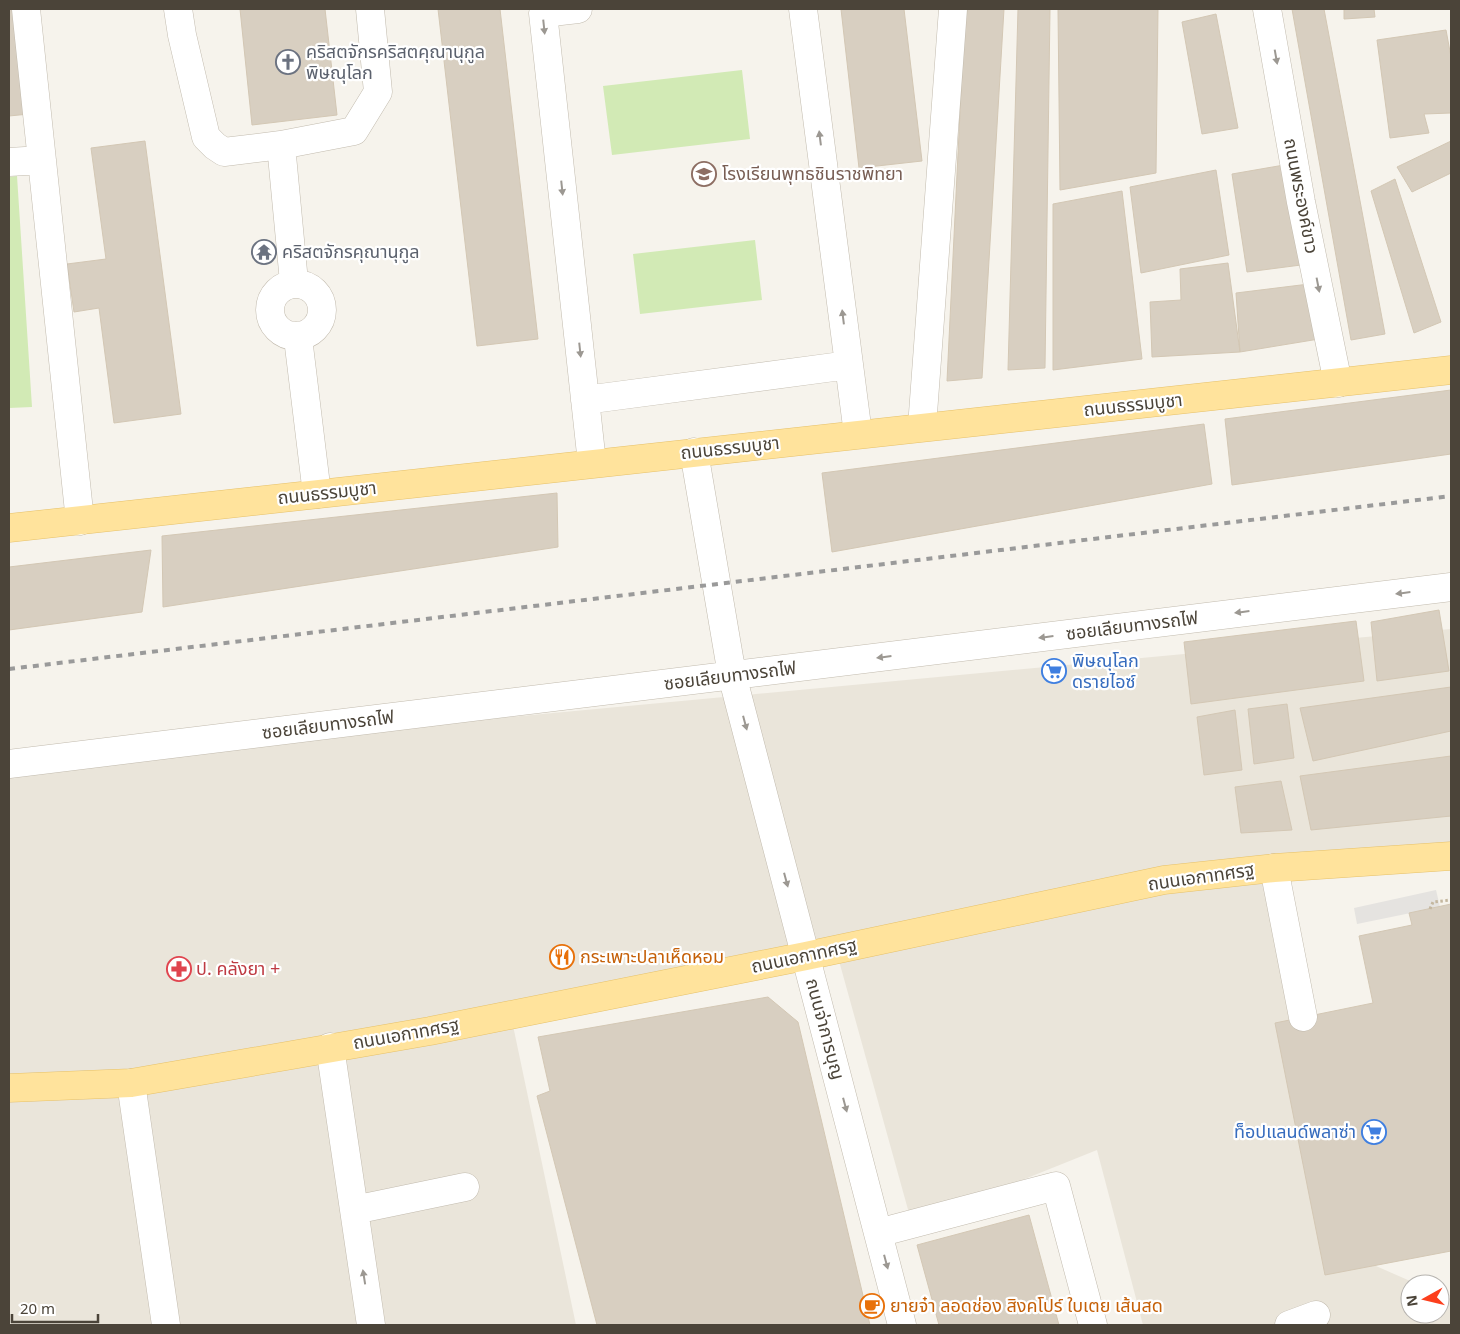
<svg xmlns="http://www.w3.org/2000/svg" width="1460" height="1334" font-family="'Noto Sans','Noto Sans Thai',sans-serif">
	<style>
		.residential { fill: #eae5da }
		.green { fill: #d2eab5 }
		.parking { fill: #e5e3e0 }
		.building { fill: #d8cfc1; stroke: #d3c7b4 }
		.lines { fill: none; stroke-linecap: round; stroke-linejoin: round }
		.minor-casing { stroke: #c2bbae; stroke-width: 29 }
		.major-casing { stroke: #e6c16a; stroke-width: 29 }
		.path { stroke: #c4b79f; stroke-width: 3; stroke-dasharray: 2.5 2.5; stroke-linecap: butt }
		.minor { stroke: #fff; stroke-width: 28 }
		.major { stroke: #ffe39c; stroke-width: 28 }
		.rail { stroke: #9a9a9a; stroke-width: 4; stroke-dasharray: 6 6; stroke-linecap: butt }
		.oneway { fill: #9c9892 }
		.labels { text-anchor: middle; stroke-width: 4.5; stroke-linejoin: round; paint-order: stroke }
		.worship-label { font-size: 18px; fill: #5b616d; stroke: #fff; text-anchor: start }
		.education-label { font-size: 18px; fill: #785e54; stroke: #fff; text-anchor: start }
		.street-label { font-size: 18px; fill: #4b4439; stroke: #fff }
		.shop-label { font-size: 18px; fill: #366cbe; stroke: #fff; text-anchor: start }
		.food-label { font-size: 18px; fill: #c56008; stroke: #fff; text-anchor: start }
		.health-label { font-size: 18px; fill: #be3a42; stroke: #fff; text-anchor: start }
	</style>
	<rect width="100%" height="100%" fill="#f6f3ec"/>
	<!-- residential -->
	<path class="residential" d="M1451 629V856L1274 868 1319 1241 1417 1284H1410V1314H1440V1294L1451 1299V1325H1143L1097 1150 912 1224 836 950 511 1016 576 1325H9V764Z"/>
	<!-- green -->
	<path class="green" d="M742 70 750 139 612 155 603 86Z
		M17 176 32 407 9 408V177Z
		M755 240 762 300 640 314 633 254Z"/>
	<!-- parking -->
	<path class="parking" d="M1436 890 1440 907 1357 924 1354 908Z"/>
	<!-- building -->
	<path class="building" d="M9 9H19L29 114 9 116Z
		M240 9H325L337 115 252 125Z
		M438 9H500L538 339 477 346Z
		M841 9H904L922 161 859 168Z
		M965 9H1004L982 378 947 381Z
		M1018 9H1050L1045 368 1008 370Z
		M1058 9H1158L1156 173 1060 190Z
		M1292 9H1324L1385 334 1351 340Z
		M1344 9H1374L1375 17 1344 19Z
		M1216 14 1238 128 1202 134 1182 22Z
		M1446 30 1451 57V113L1424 114 1429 133 1390 138 1377 40Z
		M145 141 181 414 114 423 99 308 74 312 67 264 106 259 91 148Z
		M1451 141V173L1412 192 1397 167Z
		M1284 165 1301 265 1247 272 1232 174Z
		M1216 170 1229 255 1141 273 1130 187Z
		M1395 179 1441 322 1414 333 1371 191Z
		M1122 191 1142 359 1053 370V204Z
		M1228 263 1240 352 1152 357 1150 302 1181 300 1180 269Z
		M1309 284 1319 339 1240 352 1236 293Z
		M1451 390V454L1232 485 1225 419Z
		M1204 424 1212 484 832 552 822 473Z
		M557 493 558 547 163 607 162 536Z
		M151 550 142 612 9 630V567Z
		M1439 610 1449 671 1377 681 1371 622Z
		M1356 621 1364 681 1191 704 1184 642Z
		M1451 687V731L1313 761 1300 708Z
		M1287 704 1294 758 1254 764 1248 709Z
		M1235 710 1242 770 1204 775 1197 717Z
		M1451 756V816L1311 830 1300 776Z
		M1281 781 1292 830 1241 833 1235 787Z
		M1451 904V1251L1325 1275 1275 1023 1373 1003 1359 936 1412 925 1409 913Z
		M768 997 798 1022 870 1325H597L537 1096 550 1091 538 1037Z
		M1029 1215 1059 1325H939L917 1245Z"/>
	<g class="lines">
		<defs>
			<path id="minor" d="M26 9 80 521
				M178 9 182 35 206 137 215 146 224 152 281 145
				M578 9 543 13 592 463
				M803 9 858 434
				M1267 9 1301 202 1338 383
				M9 162 42 160
				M294 282 281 145 354 131 378 92 370 9
				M270 310a26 26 0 1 1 52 0a26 26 0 1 1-52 0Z
				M298 338 317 494
				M585 400 849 365
				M922 427 953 9
				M694 452 732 675 902 1325
				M9 764 1451 587
				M1274 868 1303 1017
				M330 1047 371 1325
				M131 1083 166 1325
				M354 1210 465 1187
				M878 1233 1056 1186 1093 1325
				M1289 1325 1316 1315"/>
			<path id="major" d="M9 528 1451 370
				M9 1088 131 1083 430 1031 806 956 1164 880 1274 868 1451 856"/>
		</defs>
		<!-- minor casing -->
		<use href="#minor" class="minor-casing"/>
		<!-- major casing -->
		<use href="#major" class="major-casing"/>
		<!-- path -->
		<path class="path" d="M1430 909 1433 902 1451 900"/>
		<!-- minor -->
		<use href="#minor" class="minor"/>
		<!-- major -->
		<use href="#major" class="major"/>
		<!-- rail -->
		<path class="rail" d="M9 669 1451 496"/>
	</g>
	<!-- one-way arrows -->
	<defs><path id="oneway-solid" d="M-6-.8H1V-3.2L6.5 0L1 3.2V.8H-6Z" transform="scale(1.25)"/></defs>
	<g class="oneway">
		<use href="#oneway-solid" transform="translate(544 27) rotate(84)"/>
		<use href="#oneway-solid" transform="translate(1276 57) rotate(80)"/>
		<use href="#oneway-solid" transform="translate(820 138) rotate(-97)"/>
		<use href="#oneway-solid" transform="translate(562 188) rotate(84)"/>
		<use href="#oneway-solid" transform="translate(1318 285) rotate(79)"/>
		<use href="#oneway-solid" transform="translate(843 317) rotate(-97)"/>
		<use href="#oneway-solid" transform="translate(580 350) rotate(84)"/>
		<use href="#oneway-solid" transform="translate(1403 593) rotate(173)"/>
		<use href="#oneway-solid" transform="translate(1242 612) rotate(173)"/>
		<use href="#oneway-solid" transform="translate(1046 637) rotate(173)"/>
		<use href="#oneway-solid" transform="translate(884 657) rotate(173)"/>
		<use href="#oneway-solid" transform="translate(745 723) rotate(75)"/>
		<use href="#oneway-solid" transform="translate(786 880) rotate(75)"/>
		<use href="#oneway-solid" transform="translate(845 1105) rotate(75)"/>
		<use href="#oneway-solid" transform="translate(886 1262) rotate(75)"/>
		<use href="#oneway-solid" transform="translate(364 1277) rotate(-99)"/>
	</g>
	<!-- icons -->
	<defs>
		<symbol id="church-ring" viewBox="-11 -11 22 22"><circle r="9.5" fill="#fff" stroke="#6b7280" stroke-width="1.5"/><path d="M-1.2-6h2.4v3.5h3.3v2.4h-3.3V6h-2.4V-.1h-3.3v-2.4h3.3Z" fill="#6b7280"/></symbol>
		<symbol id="school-ring" viewBox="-11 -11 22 22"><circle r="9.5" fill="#fff" stroke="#8d6e63" stroke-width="1.5"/><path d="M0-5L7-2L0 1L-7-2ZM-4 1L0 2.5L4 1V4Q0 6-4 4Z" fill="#8d6e63"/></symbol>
		<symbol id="temple-ring" viewBox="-11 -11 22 22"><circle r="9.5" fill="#fff" stroke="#6b7280" stroke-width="1.5"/><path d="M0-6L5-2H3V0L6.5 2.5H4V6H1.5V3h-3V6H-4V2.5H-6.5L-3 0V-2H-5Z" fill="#6b7280"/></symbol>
		<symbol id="supermarket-ring" viewBox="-11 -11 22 22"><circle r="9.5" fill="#fff" stroke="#3f7fe0" stroke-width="1.5"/><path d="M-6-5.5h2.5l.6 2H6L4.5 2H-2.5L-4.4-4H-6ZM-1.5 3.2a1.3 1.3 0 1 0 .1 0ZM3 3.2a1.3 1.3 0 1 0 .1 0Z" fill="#3f7fe0"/></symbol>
		<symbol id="restaurant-ring" viewBox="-11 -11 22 22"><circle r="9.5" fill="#fff" stroke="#e8710a" stroke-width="1.5"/><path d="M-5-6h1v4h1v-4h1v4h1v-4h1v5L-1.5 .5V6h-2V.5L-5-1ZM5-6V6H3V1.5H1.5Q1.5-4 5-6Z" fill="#e8710a"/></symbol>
		<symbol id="pharmacy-ring" viewBox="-11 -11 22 22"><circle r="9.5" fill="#fff" stroke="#e0444e" stroke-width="1.5"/><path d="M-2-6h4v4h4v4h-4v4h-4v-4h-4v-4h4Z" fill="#e0444e"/></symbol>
		<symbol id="cafe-ring" viewBox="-11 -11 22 22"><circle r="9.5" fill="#fff" stroke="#e8710a" stroke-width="1.5"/><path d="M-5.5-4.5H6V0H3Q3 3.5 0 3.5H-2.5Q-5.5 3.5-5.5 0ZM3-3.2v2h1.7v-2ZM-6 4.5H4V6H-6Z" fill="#e8710a"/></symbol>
	</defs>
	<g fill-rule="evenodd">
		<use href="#church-ring" x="274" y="48" width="28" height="28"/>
		<use href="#school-ring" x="690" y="160" width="28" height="28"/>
		<use href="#temple-ring" x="250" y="238" width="28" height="28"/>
		<use href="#supermarket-ring" x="1040" y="657" width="28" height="28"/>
		<use href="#restaurant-ring" x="548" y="943" width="28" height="28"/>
		<use href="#pharmacy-ring" x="165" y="955" width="28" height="28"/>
		<use href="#supermarket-ring" x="1360" y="1118" width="28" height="28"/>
		<use href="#cafe-ring" x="858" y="1292" width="28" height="28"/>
	</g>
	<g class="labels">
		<!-- worship labels -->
		<g class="worship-label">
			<text x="306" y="58">คริสตจักรคริสตคุณานุกูล<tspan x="306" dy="21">พิษณุโลก</tspan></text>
			<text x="282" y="258">คริสตจักรคุณานุกูล</text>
		</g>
		<!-- education labels -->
		<g class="education-label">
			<text x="722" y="180">โรงเรียนพุทธชินราชพิทยา</text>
		</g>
		<!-- street labels -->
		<g class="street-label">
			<text transform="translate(1301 196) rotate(79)" y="6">ถนนพระองค์ขาว</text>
			<text transform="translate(1133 405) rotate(-6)" y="6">ถนนธรรมบูชา</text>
			<text transform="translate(730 448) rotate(-6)" y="6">ถนนธรรมบูชา</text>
			<text transform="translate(327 493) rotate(-6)" y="6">ถนนธรรมบูชา</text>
			<text transform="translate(1132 626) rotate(-7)" y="6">ซอยเลียบทางรถไฟ</text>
			<text transform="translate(730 676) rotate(-7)" y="6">ซอยเลียบทางรถไฟ</text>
			<text transform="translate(328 725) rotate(-7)" y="6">ซอยเลียบทางรถไฟ</text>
			<text transform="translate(1201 877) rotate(-8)" y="6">ถนนเอกาทศรฐ</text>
			<text transform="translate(804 956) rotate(-12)" y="6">ถนนเอกาทศรฐ</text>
			<text transform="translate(825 1029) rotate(75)" y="6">ถนนจ่าการบุญ</text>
			<text transform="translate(406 1034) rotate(-10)" y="6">ถนนเอกาทศรฐ</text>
		</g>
		<!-- shop labels -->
		<g class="shop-label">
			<text x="1072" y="667">พิษณุโลก<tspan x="1072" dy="21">ดรายไอซ์</tspan></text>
			<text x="1356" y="1138" text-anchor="end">ท็อปแลนด์พลาซ่า</text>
		</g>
		<!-- food labels -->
		<g class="food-label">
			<text x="580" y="963">กระเพาะปลาเห็ดหอม</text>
			<text x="890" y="1312">ยายจ๋า ลอดช่อง สิงคโปร์ ใบเตย เส้นสด</text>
		</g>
		<!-- health labels -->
		<g class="health-label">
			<text x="196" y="975">ป. คลังยา +</text>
		</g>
	</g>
	<!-- border -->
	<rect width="1460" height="1334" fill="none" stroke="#4b4439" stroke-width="20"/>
	<!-- north arrow -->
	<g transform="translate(1425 1299) rotate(262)"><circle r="24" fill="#ffffff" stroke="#b7b4b0"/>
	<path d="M0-4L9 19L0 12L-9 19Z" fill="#fc3f1d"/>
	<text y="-8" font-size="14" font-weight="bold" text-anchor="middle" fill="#4b4439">N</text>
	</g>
	<!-- scale -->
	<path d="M12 1314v8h86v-8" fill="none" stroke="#4b4439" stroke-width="2.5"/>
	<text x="20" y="1314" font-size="15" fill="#4b4439" stroke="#ffffff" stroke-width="4" paint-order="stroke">20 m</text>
</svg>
